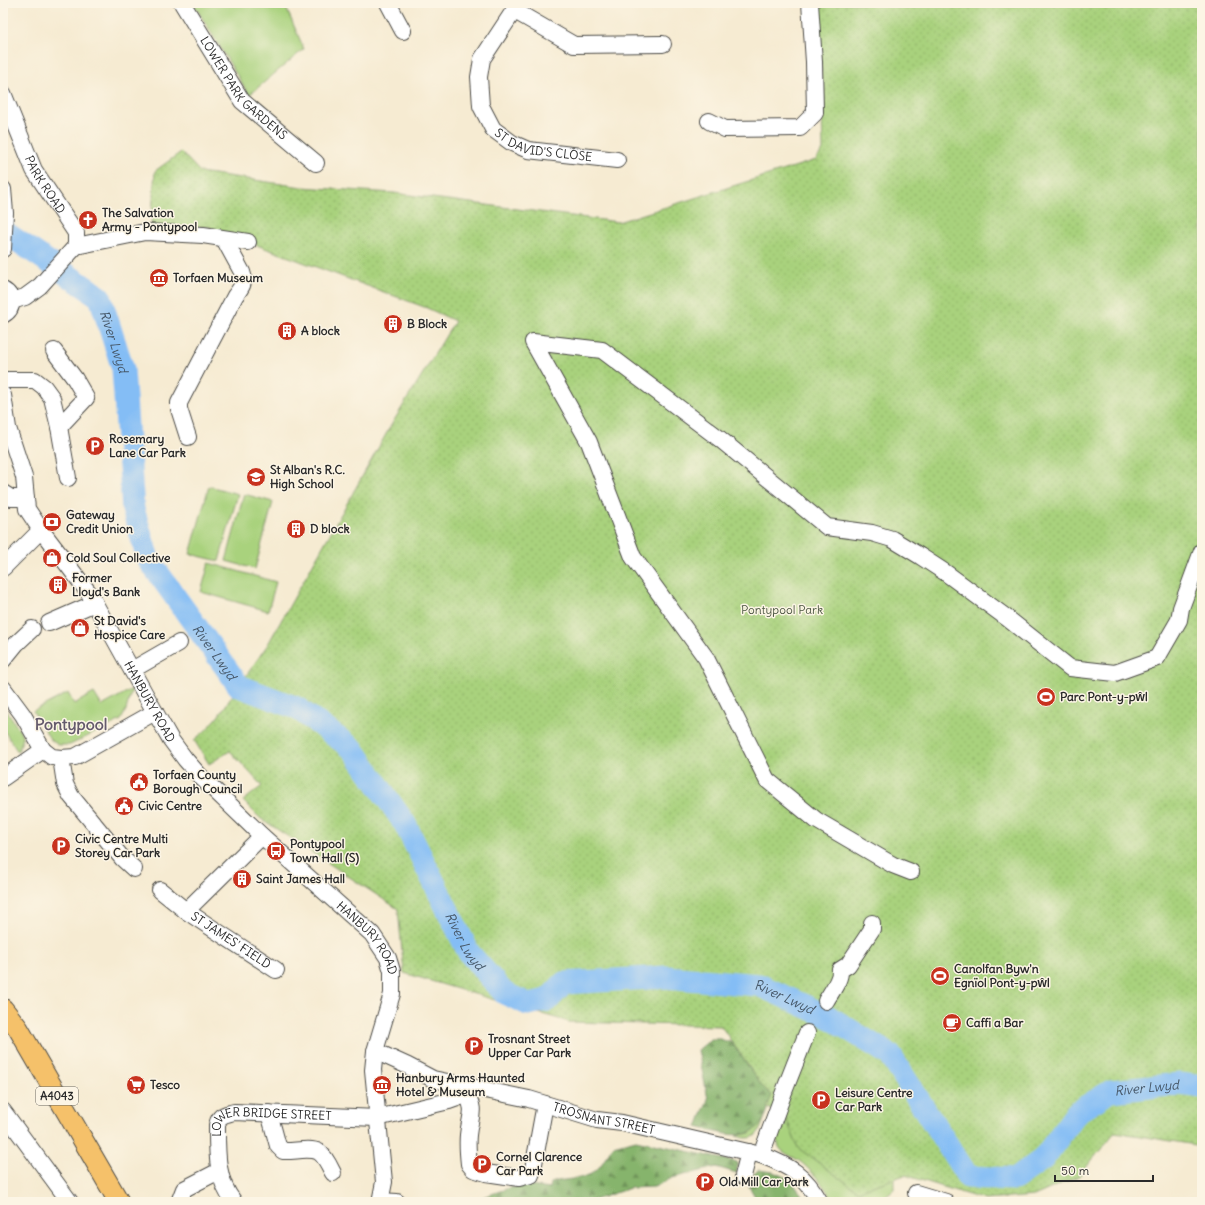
<svg xmlns="http://www.w3.org/2000/svg" width="1205" height="1205" font-family="Delius,sans-serif">
	<style>
		.green { fill: #a9d27d; stroke: #6a7e54 }
		.forest { fill: url(#forest-firs); stroke: #58704c }
		.park { fill: url(#park-dots); stroke: #6a7e54 }
		.lines { fill: none; stroke-linecap: round; stroke-linejoin: round }
		.river { stroke: #84bdf5; stroke-width: 23 }
		.minor-casing { stroke: #494844; stroke-width: 18 }
		.major-casing { stroke: #494844; stroke-width: 22 }
		.minor { stroke: #fff; stroke-width: 16 }
		.major { stroke: #f5c16b; stroke-width: 20 }
		.labels { text-anchor: middle; stroke-width: 3; stroke-linejoin: round; paint-order: stroke }
		.shield { fill: #fcf5e5; stroke: #6a6863; stroke-width: 1 }
		.shield-label { font-size: 11px; font-weight: bold; fill: #2b2b2b }
		.street-label { font-size: 12px; fill: #2b2b2b; stroke: #fcf5e5 }
		.poi-label { font-size: 12px; font-weight: bold; fill: #2b2b2b; stroke: #fcf5e5; text-anchor: start }
		.park-label { font-size: 12px; fill: #4a5540; stroke: #fcf5e5 }
		.water-label { font-size: 13px; font-style: italic; fill: #465768; stroke: #fcf5e5 }
		.district-label { font-size: 16px; font-weight: bold; fill: #645a6c; stroke: #fcf5e5 }
	</style>
	<defs>
		<pattern id="forest-firs" width="22" height="20" patternUnits="userSpaceOnUse"><rect width="22" height="20" fill="#86b46c"/><path d="M5 1l3.5 6h-7zM16 11l3.5 6h-7z" fill="#6e9359"/></pattern>
		<pattern id="park-dots" width="8" height="8" patternUnits="userSpaceOnUse"><rect width="8" height="8" fill="#a9d27d"/><path d="M2 2h.1M6 6h.1" fill="none" stroke="#92b46c" stroke-width="1.8" stroke-linecap="round"/></pattern>
	</defs>
	<rect width="100%" height="100%" fill="#fcf5e5"/>
	<filter id="ink" filterUnits="userSpaceOnUse"><feTurbulence type="fractalNoise" baseFrequency=".025" numOctaves="2"/><feDisplacementMap in="SourceGraphic" scale="8" xChannelSelector="R" yChannelSelector="G"/><feConvolveMatrix kernelMatrix="1 2 1 2 8 2 1 2 1" color-interpolation-filters="sRGB"/></filter>
	<filter id="wash" filterUnits="userSpaceOnUse"><feTurbulence type="fractalNoise" baseFrequency=".012" numOctaves="4" result="noise"/><feDisplacementMap in="SourceGraphic" scale="16" xChannelSelector="R" yChannelSelector="G"/><feGaussianBlur stdDeviation="0.9" result="paint"/><feColorMatrix in="noise" values="0 0 0 0 0 0 0 0 0 0 0 0 0 0 0 0 0 1.4 0 .05"/><feComposite in="paint" operator="in"/></filter>
	<g filter="url(#wash)">
		<rect width="100%" height="100%" fill="#f6ebd2"/>
		<!-- green -->
		<path class="green" d="M193 3H284L304 49 249 95Z
			M209 486 238 494 219 561 190 554Z
			M244 494 273 502 255 569 226 561Z
			M209 563 276 582 268 611 201 592Z
			M132 689 126 710 121 720 70 745H58L50 739 33 711 68 693 74 704 94 693 102 706Z
			M3 705 23 736 22 741 18 752 3 729Z
			M784 1113 894 1167V1189L878 1202H834C825 1187 815 1174 802 1163 795 1157 783 1154 779 1147 775 1140 782 1120 784 1113Z
			M764 1119C758 1137 754 1141 736 1136L750 1133Z"/>
		<!-- forest -->
		<path class="forest" d="M711 1039H720L732 1043 762 1086 772 1095C769 1103 768 1112 764 1119 750 1145 718 1132 697 1127L708 1099 698 1050Z
			M636 1140 737 1162V1173L716 1167 672 1178 654 1187 630 1188 588 1202H483V1197L509 1188 526 1185 549 1189 550 1183C563 1178 584 1181 595 1171 603 1165 607 1154 613 1146Z
			M758 1170 773 1172 791 1180 807 1202H758L749 1186 752 1176Z"/>
		<!-- park -->
		<path class="park" d="M819 3H1202V1146L1115 1132 1079 1176 1034 1196 985 1200 905 1175 858 1191 798 1148 784 1113 767 1108 772 1095 762 1086 721 1026 569 1022 404 973 398 909 260 818 243 801 262 786 230 751 209 764 194 740 205 731 217 718 268 644 390 427 455 321 427 308 208 227H151L155 171 181 152 200 172 302 187 394 193 618 222 816 160 823 150Z"/>
		<g class="lines">
			<!-- river -->
			<path class="river" id="s1" d="M3 231 100 297 123 369 133 509 148 559 239 686 297 708 353 749 405 824 469 953 504 993 528 1004 548 1000 564 983 666 977 759 985 829 1017 890 1055 968 1177 1015 1179 1043 1159 1077 1112 1111 1091 1180 1084 1202 1087"/>
		</g>
	</g>
	<g filter="url(#ink)">
		<g class="lines">
			<defs>
				<g id="minor">
					<path id="s2" d="M182 3 242 101 316 163"/>
					<path d="M388 3 403 31"/>
					<path id="s3" d="M519 3 482 59 479 77 481 106 493 129 512 143 528 150 617 160"/>
					<path d="M515 11 574 45 663 44"/>
					<path id="s4" d="M3 93 34 170 76 233V246"/>
					<path d="M709 121 725 129 800 128 815 113 814 62 810 3"/>
					<path d="M3 189 5 213 3 249"/>
					<path d="M76 246 145 232 203 235 248 242"/>
					<path d="M3 290C14 296 14 309 3 315"/>
					<path d="M12 301 25 297 40 286 76 246"/>
					<path d="M54 351 75 379 86 398 59 427"/>
					<path d="M3 380H35L44 387 52 398 59 427 68 478"/>
					<path id="s5" d="M3 395 8 428 24 477 27 509 41 530 89 593 155 712 171 740 185 759 199 775 262 836 372 934 388 958 392 971V994L375 1051 373 1070 384 1182 380 1202"/>
					<path d="M188 437 179 409V403L235 296C241 288 246 282 242 272L224 239"/>
					<path d="M3 493 11 498H26"/>
					<path d="M3 568 41 530"/>
					<path d="M49 623 95 603"/>
					<path d="M3 660 16 644 32 629"/>
					<path d="M132 670 179 643"/>
					<path d="M3 688 23 715 43 750 52 757 61 758 75 757 155 712"/>
					<path d="M61 758 65 784 71 796 122 858 134 869"/>
					<path d="M3 778 43 750"/>
					<path d="M911 872 893 865 816 820 767 780 706 658 633 557 589 442 533 342 602 350 720 439 827 527 872 533 892 539 920 556 946 573 1007 618 1070 668 1115 673 1157 658 1179 620 1181 608 1202 551"/>
					<path id="s6" d="M160 890 186 911 276 970"/>
					<path d="M186 911 262 836"/>
					<path d="M826 1001C831 992 841 980 840 970L848 965 872 929V923"/>
					<path id="s7" d="M375 1051 408 1066 433 1079 529 1099 597 1120 622 1123 761 1155C790 1166 805 1175 820 1202"/>
					<path d="M465 1092C477 1111 470 1115 468 1135 467 1145 468 1155 469 1164L473 1169 486 1173 519 1178 531 1175 533 1169 545 1104"/>
					<path d="M3 1111 70 1202"/>
					<path d="M269 1113 278 1146 283 1151C294 1152 309 1147 319 1152 325 1156 330 1167 333 1173"/>
					<path d="M761 1155 785 1089 807 1033"/>
					<path d="M743 1176 749 1152"/>
					<path d="M916 1193 946 1202"/>
					<path d="M380 1201 397 1202"/>
					<path d="M179 1202 184 1189 219 1171"/>
					<path id="s8" d="M234 1202C216 1180 217 1152 217 1125 220 1114 224 1115 234 1112L377 1118 449 1101 463 1096 468 1086"/>
				</g>
				<path id="major" d="M3 1009 18 1028 119 1202"/>
			</defs>
			<!-- minor casing -->
			<use href="#minor" class="minor-casing"/>
			<!-- major casing -->
			<use href="#major" class="major-casing"/>
			<!-- minor -->
			<use href="#minor" class="minor"/>
			<!-- major -->
			<use href="#major" class="major"/>
		</g>
	</g>
	<!-- icons -->
	<defs>
		<symbol id="church-disc" viewBox="-11 -11 22 22"><circle r="9.5" fill="#c8321e" stroke="#fcf5e5"/><path d="M-1.2-6h2.4v3.5h3.3v2.4h-3.3V6h-2.4V-.1h-3.3v-2.4h3.3Z" fill="#fff"/></symbol>
		<symbol id="museum-disc" viewBox="-11 -11 22 22"><circle r="9.5" fill="#c8321e" stroke="#fcf5e5"/><path d="M0-6L6-3V-2H-6V-3ZM-5-1h2V3h-2ZM-1-1h2V3h-2ZM3-1h2V3H3ZM-6 4H6V6H-6Z" fill="#fff"/></symbol>
		<symbol id="building-disc" viewBox="-11 -11 22 22"><circle r="9.5" fill="#c8321e" stroke="#fcf5e5"/><path d="M-4-6H4V6H1V3H-1V6H-4ZM-2.5-4.3h1.7v1.8h-1.7ZM.8-4.3h1.7v1.8H.8ZM-2.5-1h1.7V.8h-1.7ZM.8-1h1.7V.8H.8Z" fill="#fff"/></symbol>
		<symbol id="parking-disc" viewBox="-11 -11 22 22"><circle r="9.5" fill="#c8321e" stroke="#fcf5e5"/><path d="M-3.5-5.5H1a3.5 3.5 0 0 1 0 7H-1V5.5H-3.5ZM-1-3.4V-.6H.8a1.4 1.4 0 0 0 0-2.8Z" fill="#fff"/></symbol>
		<symbol id="school-disc" viewBox="-11 -11 22 22"><circle r="9.5" fill="#c8321e" stroke="#fcf5e5"/><path d="M0-5L7-2L0 1L-7-2ZM-4 1L0 2.5L4 1V4Q0 6-4 4Z" fill="#fff"/></symbol>
		<symbol id="bank-disc" viewBox="-11 -11 22 22"><circle r="9.5" fill="#c8321e" stroke="#fcf5e5"/><path d="M-6-4H6V4H-6ZM0-2.3a2.3 2.3 0 1 0 0 4.6a2.3 2.3 0 1 0 0-4.6Z" fill="#fff"/></symbol>
		<symbol id="shop-disc" viewBox="-11 -11 22 22"><circle r="9.5" fill="#c8321e" stroke="#fcf5e5"/><path d="M-5-2.5h2.3a2.7 3.5 0 0 1 5.4 0H5L5.5 6h-11ZM-1.5-2.5h3a1.5 2.3 0 0 0-3 0Z" fill="#fff"/></symbol>
		<symbol id="stadium-disc" viewBox="-11 -11 22 22"><circle r="9.5" fill="#c8321e" stroke="#fcf5e5"/><path d="M0-5a6.5 5 0 1 0 0 10a6.5 5 0 1 0 0-10ZM-3.5-1.8h7v3.6h-7Z" fill="#fff"/></symbol>
		<symbol id="civic-disc" viewBox="-11 -11 22 22"><circle r="9.5" fill="#c8321e" stroke="#fcf5e5"/><path d="M-.6-6.5H3V-4.5H.6V-3L4-1V1h2V6H-6V1h2V-1L-.6-3ZM-1.2 2.5V6h2.4V2.5Z" fill="#fff"/></symbol>
		<symbol id="bus-disc" viewBox="-11 -11 22 22"><circle r="9.5" fill="#c8321e" stroke="#fcf5e5"/><path d="M-5-6H5V4H4V6H2V4H-2V6H-4V4H-5ZM-3.5-4V0h7V-4ZM-3.5 1.2v1.5H-2V1.2ZM2 1.2v1.5H3.5V1.2Z" fill="#fff"/></symbol>
		<symbol id="cafe-disc" viewBox="-11 -11 22 22"><circle r="9.5" fill="#c8321e" stroke="#fcf5e5"/><path d="M-5.5-4.5H6V0H3Q3 3.5 0 3.5H-2.5Q-5.5 3.5-5.5 0ZM3-3.2v2h1.7v-2ZM-6 4.5H4V6H-6Z" fill="#fff"/></symbol>
		<symbol id="supermarket-disc" viewBox="-11 -11 22 22"><circle r="9.5" fill="#c8321e" stroke="#fcf5e5"/><path d="M-6-5.5h2.5l.6 2H6L4.5 2H-2.5L-4.4-4H-6ZM-1.5 3.2a1.3 1.3 0 1 0 .1 0ZM3 3.2a1.3 1.3 0 1 0 .1 0Z" fill="#fff"/></symbol>
	</defs>
	<g fill-rule="evenodd">
		<use href="#church-disc" x="77" y="209" width="22" height="22"/>
		<use href="#museum-disc" x="148" y="267" width="22" height="22"/>
		<use href="#building-disc" x="382" y="313" width="22" height="22"/>
		<use href="#building-disc" x="276" y="320" width="22" height="22"/>
		<use href="#parking-disc" x="84" y="435" width="22" height="22"/>
		<use href="#school-disc" x="245" y="466" width="22" height="22"/>
		<use href="#bank-disc" x="41" y="511" width="22" height="22"/>
		<use href="#building-disc" x="285" y="518" width="22" height="22"/>
		<use href="#shop-disc" x="41" y="547" width="22" height="22"/>
		<use href="#building-disc" x="47" y="574" width="22" height="22"/>
		<use href="#shop-disc" x="69" y="617" width="22" height="22"/>
		<use href="#stadium-disc" x="1035" y="686" width="22" height="22"/>
		<use href="#civic-disc" x="128" y="771" width="22" height="22"/>
		<use href="#civic-disc" x="113" y="795" width="22" height="22"/>
		<use href="#parking-disc" x="50" y="835" width="22" height="22"/>
		<use href="#bus-disc" x="265" y="840" width="22" height="22"/>
		<use href="#building-disc" x="231" y="868" width="22" height="22"/>
		<use href="#stadium-disc" x="929" y="965" width="22" height="22"/>
		<use href="#cafe-disc" x="941" y="1012" width="22" height="22"/>
		<use href="#parking-disc" x="463" y="1035" width="22" height="22"/>
		<use href="#supermarket-disc" x="125" y="1074" width="22" height="22"/>
		<use href="#museum-disc" x="371" y="1074" width="22" height="22"/>
		<use href="#parking-disc" x="810" y="1089" width="22" height="22"/>
		<use href="#parking-disc" x="471" y="1153" width="22" height="22"/>
		<use href="#parking-disc" x="694" y="1171" width="22" height="22"/>
	</g>
	<g class="labels">
		<!-- shield labels -->
		<rect class="shield" x="36" y="1087" width="42" height="18" rx="3"/>
		<g class="shield-label">
			<text x="57" y="1100">A4043</text>
		</g>
		<!-- street labels -->
		<g class="street-label">
			<text dy="4" stroke="none"><textPath href="#s2" startOffset="106">LOWER PARK GARDENS</textPath></text>
			<text dy="4" stroke="none"><textPath href="#s3" startOffset="195">ST DAVID'S CLOSE</textPath></text>
			<text dy="4" stroke="none"><textPath href="#s4" startOffset="101">PARK ROAD</textPath></text>
			<text dy="4" stroke="none"><textPath href="#s5" startOffset="346">HANBURY ROAD</textPath></text>
			<text dy="4" stroke="none"><textPath href="#s5" startOffset="670">HANBURY ROAD</textPath></text>
			<text dy="4" stroke="none"><textPath href="#s6" startOffset="87">ST JAMES' FIELD</textPath></text>
			<text dy="4" stroke="none"><textPath href="#s7" startOffset="240">TROSNANT STREET</textPath></text>
			<text dy="4" stroke="none"><textPath href="#s8" startOffset="135">LOWER BRIDGE STREET</textPath></text>
		</g>
		<!-- poi labels -->
		<g class="poi-label">
			<text x="102" y="217">The Salvation<tspan x="102" dy="14">Army - Pontypool</tspan></text>
			<text x="173" y="282">Torfaen Museum</text>
			<text x="407" y="328">B Block</text>
			<text x="301" y="335">A block</text>
			<text x="109" y="443">Rosemary<tspan x="109" dy="14">Lane Car Park</tspan></text>
			<text x="270" y="474">St Alban's R.C.<tspan x="270" dy="14">High School</tspan></text>
			<text x="66" y="519">Gateway<tspan x="66" dy="14">Credit Union</tspan></text>
			<text x="310" y="533">D block</text>
			<text x="66" y="562">Cold Soul Collective</text>
			<text x="72" y="582">Former<tspan x="72" dy="14">Lloyd's Bank</tspan></text>
			<text x="94" y="625">St David's<tspan x="94" dy="14">Hospice Care</tspan></text>
			<text x="1060" y="701">Parc Pont-y-pŵl</text>
			<text x="153" y="779">Torfaen County<tspan x="153" dy="14">Borough Council</tspan></text>
			<text x="138" y="810">Civic Centre</text>
			<text x="75" y="843">Civic Centre Multi<tspan x="75" dy="14">Storey Car Park</tspan></text>
			<text x="290" y="848">Pontypool<tspan x="290" dy="14">Town Hall (S)</tspan></text>
			<text x="256" y="883">Saint James Hall</text>
			<text x="954" y="973">Canolfan Byw'n<tspan x="954" dy="14">Egnïol Pont-y-pŵl</tspan></text>
			<text x="966" y="1027">Caffi a Bar</text>
			<text x="488" y="1043">Trosnant Street<tspan x="488" dy="14">Upper Car Park</tspan></text>
			<text x="396" y="1082">Hanbury Arms Haunted<tspan x="396" dy="14">Hotel &amp; Museum</tspan></text>
			<text x="150" y="1089">Tesco</text>
			<text x="835" y="1097">Leisure Centre<tspan x="835" dy="14">Car Park</tspan></text>
			<text x="496" y="1161">Cornel Clarence<tspan x="496" dy="14">Car Park</tspan></text>
			<text x="719" y="1186">Old Mill Car Park</text>
		</g>
		<!-- park labels -->
		<g class="park-label">
			<text x="782" y="614">Pontypool Park</text>
		</g>
		<!-- water labels -->
		<g class="water-label">
			<text dy="5" stroke="none"><textPath href="#s1" startOffset="164">River Lwyd</textPath></text>
			<text dy="5" stroke="none"><textPath href="#s1" startOffset="500">River Lwyd</textPath></text>
			<text dy="5" stroke="none"><textPath href="#s1" startOffset="896">River Lwyd</textPath></text>
			<text dy="5" stroke="none"><textPath href="#s1" startOffset="1255">River Lwyd</textPath></text>
			<text dy="5" stroke="none"><textPath href="#s1" startOffset="1736">River Lwyd</textPath></text>
		</g>
		<!-- district labels -->
		<g class="district-label">
			<text x="71" y="730">Pontypool</text>
		</g>
	</g>
	<!-- margin -->
	<rect width="1205" height="1205" fill="none" stroke="#fcf5e5" stroke-width="16"/>
	<!-- scale -->
	<path d="M1055 1175v6h98v-6" fill="none" stroke="#2b2b2b" stroke-width="2"/>
	<text x="1061" y="1175" font-size="12" fill="#2b2b2b" stroke="#fcf5e5" stroke-width="3" paint-order="stroke">50 m</text>
</svg>
